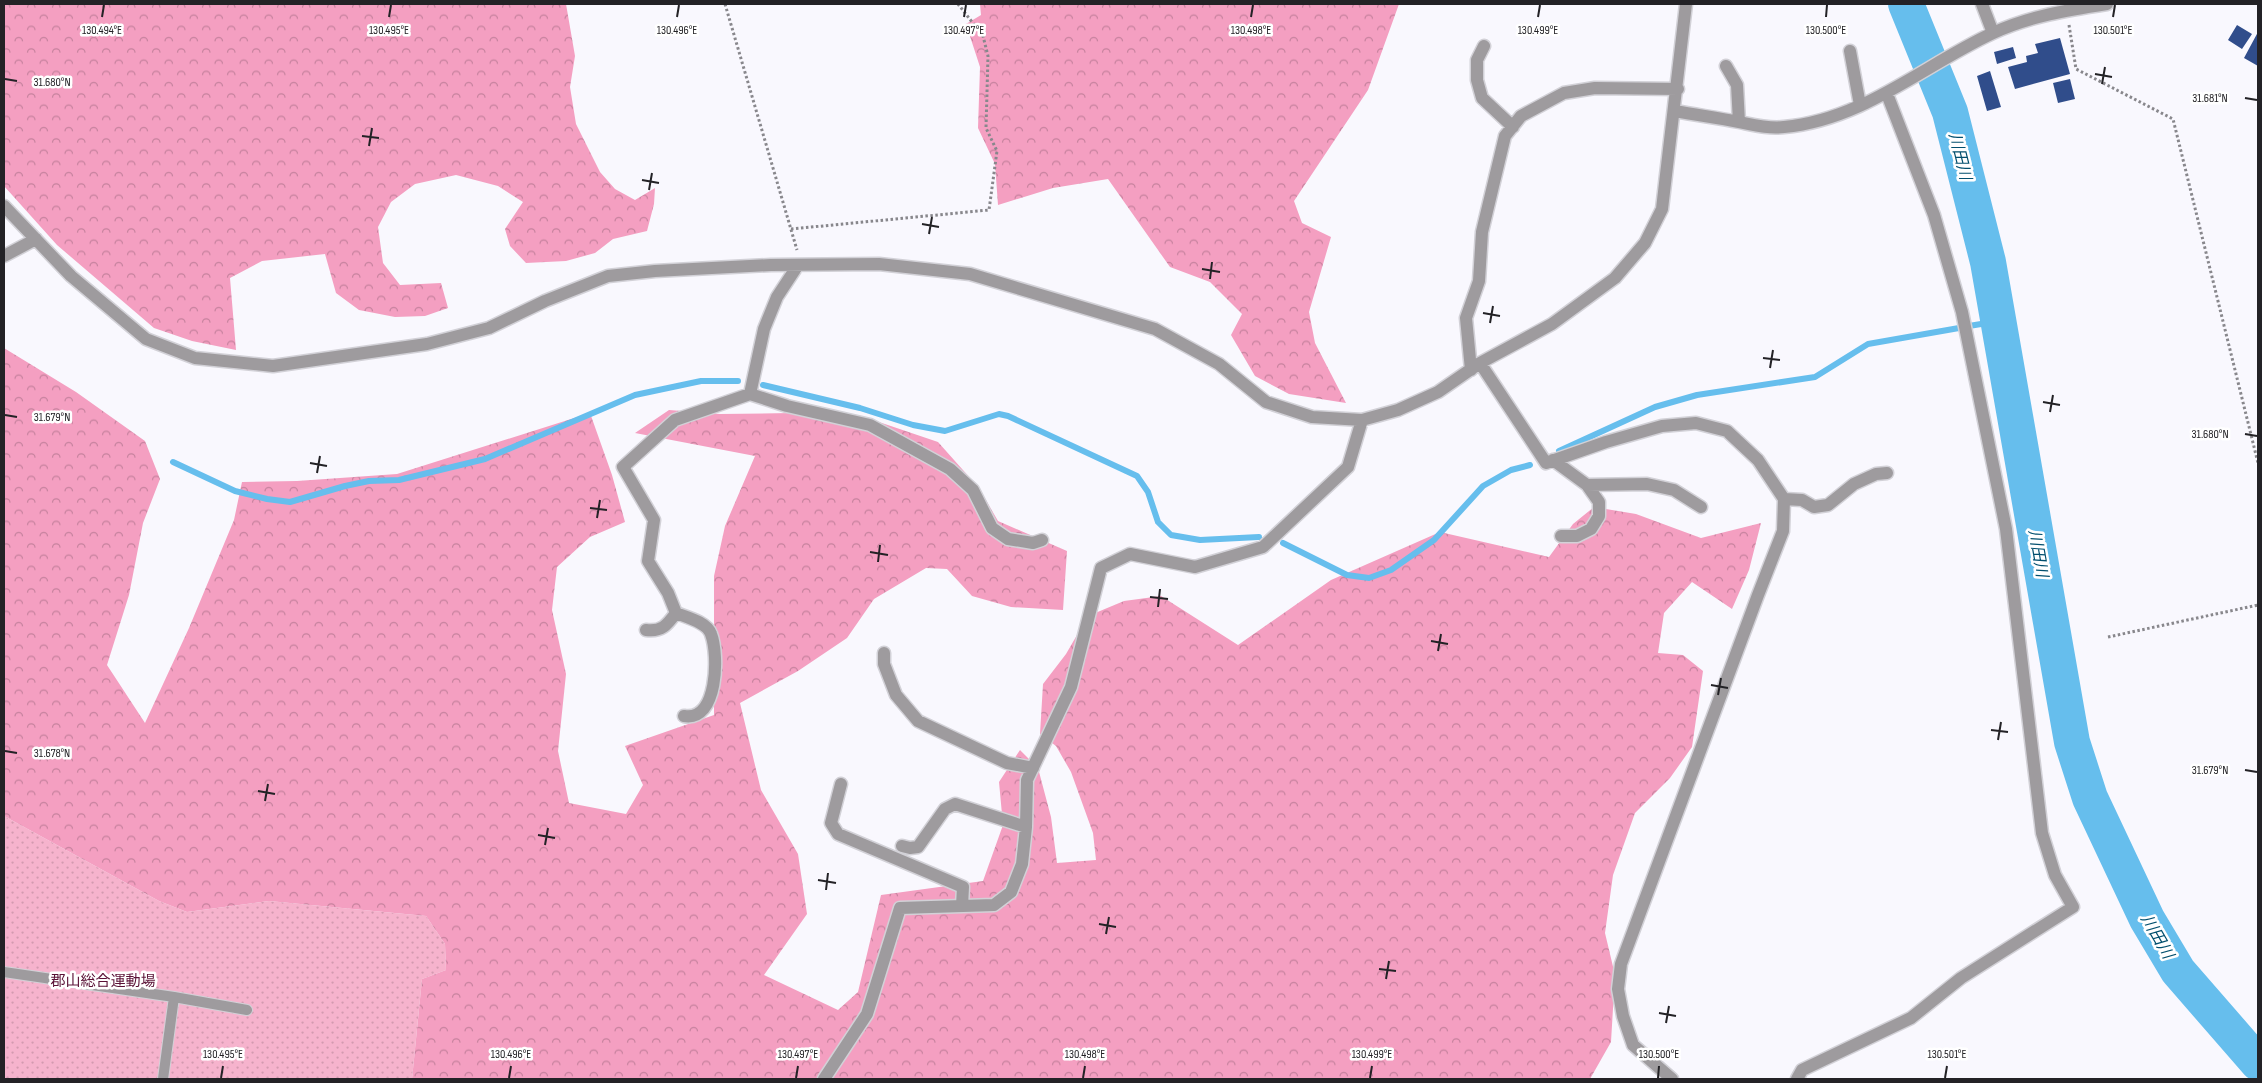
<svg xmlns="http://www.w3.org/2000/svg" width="2262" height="1083" font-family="'Sofia Sans Condensed','Noto Sans JP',sans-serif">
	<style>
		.grass { fill: url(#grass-dots) }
		.forest { fill: url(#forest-crowns) }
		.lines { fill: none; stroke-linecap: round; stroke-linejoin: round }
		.stream { stroke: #66beed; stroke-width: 6 }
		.river { stroke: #66beed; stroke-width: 36 }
		.building { fill: #304d8b }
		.lane-casing { stroke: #d2d1d7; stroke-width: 12 }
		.street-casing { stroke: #d2d1d7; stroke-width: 15 }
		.path { stroke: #88878c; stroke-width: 3; stroke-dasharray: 2.5 2.5; stroke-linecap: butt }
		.lane { stroke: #9e9b9e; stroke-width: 10 }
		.street { stroke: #9e9b9e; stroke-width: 12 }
		.ticks { fill: none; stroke: #232226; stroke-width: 2 }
		.labels { text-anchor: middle; stroke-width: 5; stroke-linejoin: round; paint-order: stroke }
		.park-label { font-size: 15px; fill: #5a1136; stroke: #fff }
		.water-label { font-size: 16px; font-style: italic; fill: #024f6e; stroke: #fff }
		.ticks-label { font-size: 12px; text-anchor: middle; fill: #232226; stroke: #fff; stroke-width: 5; stroke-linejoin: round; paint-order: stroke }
	</style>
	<defs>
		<pattern id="grass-dots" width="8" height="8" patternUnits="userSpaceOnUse" patternTransform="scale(1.25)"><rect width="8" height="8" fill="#f6b3cd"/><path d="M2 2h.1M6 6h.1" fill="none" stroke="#d39ab0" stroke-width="1.8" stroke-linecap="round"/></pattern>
		<pattern id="forest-crowns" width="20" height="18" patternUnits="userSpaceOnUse" patternTransform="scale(1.25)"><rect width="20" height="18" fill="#f49fc1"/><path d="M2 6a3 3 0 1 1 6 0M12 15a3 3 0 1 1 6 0" fill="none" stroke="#c5819d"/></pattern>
	</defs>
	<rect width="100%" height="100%" fill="#f9f8fe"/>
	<!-- grass -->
	<path class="grass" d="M4 816 159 901 187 912 269 901 426 916 445 944 446 970 422 979 412 1079H4Z"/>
	<!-- forest -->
	<path class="forest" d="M4 4H566L575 56 570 87 576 124 600 172 615 189 635 200 655 188 654 204 647 231 613 239 595 253 566 261 526 263 510 246 505 229 523 202 498 186 456 175 415 184 391 202 378 227 383 263 400 285 441 283 448 308 425 316 395 317 359 310 336 293 325 254 262 261 230 278 236 350 192 341 154 328 57 245 4 186Z
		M980 4H1399L1368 90 1294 201 1302 223 1331 237 1309 312 1315 343 1346 403 1289 394 1255 376 1231 335 1242 314 1210 282 1170 267 1108 179 1053 188 998 205 995 164 978 128 980 67 966 24 981 15Z
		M4 348 76 392 145 441 160 479 143 523 129 595 107 665 145 723 189 628 234 520 242 482 297 481 397 474 590 413 612 475 625 522 590 537 557 567 552 610 566 674 558 751 569 803 626 814 643 785 625 746 714 715V576L725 526 755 456 635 433 669 410 720 414 791 413 879 422 938 442 979 488 998 521 1067 551 1063 610 1011 607 972 596 947 569 926 568 874 599 847 638 798 671 740 703 761 790 798 854 807 914 764 975 838 1010 858 992 881 895 983 881 1003 825 999 782 1020 750 1038 768 1051 817 1057 863 1096 860 1093 833 1071 772 1056 746 1040 734 1043 684 1066 654 1088 616 1124 601 1161 596 1238 645 1331 580 1440 532 1549 557 1573 524 1594 507 1636 514 1701 538 1761 523 1749 570 1732 609 1692 582 1664 613 1658 653 1683 655 1703 671 1692 747 1670 778 1635 813 1613 875 1605 933 1615 975 1611 1042 1590 1079H412L422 979 446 970 445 944 426 916 269 901 187 912 159 901 4 816Z"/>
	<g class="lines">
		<!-- stream -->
		<path class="stream" d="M1969 326 1999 321
			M763 385 860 408 913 425 945 431 999 414 1008 416 1137 476 1148 492 1158 522 1171 535 1200 540 1259 537
			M1559 451 1655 407 1697 395 1815 377 1868 344 1959 328
			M173 462 235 491 267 499 290 502 345 486 369 481 399 480 485 459 635 395 701 381H738
			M1283 543 1347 575 1369 578 1391 570 1434 540 1483 486 1511 470 1530 465"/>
		<!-- river -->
		<path class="river" d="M1906 4 1950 112 1988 262 2072 742 2090 798 2147 919 2178 971 2258 1063"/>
	</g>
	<!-- building -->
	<path class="building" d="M2237 25 2252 34 2242 49 2228 40Z
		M2258 32V66L2244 58Z
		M2060 38 2070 74 2015 89 2008 67 2027 62 2026 56 2038 53 2035 44Z
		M2013 47 2016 58 1997 64 1994 52Z
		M1990 71 2001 107 1987 111 1977 76Z
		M2070 79 2075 99 2058 103 2053 83Z"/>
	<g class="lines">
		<defs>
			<path id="lane" d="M4 972 174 997 247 1010
				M163 1079 174 997"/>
			<path id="street" d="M1982 4 1993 33
				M1484 46 1477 60V80L1482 98 1513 127
				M1850 51 1860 105
				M1726 66 1737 85 1739 122
				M1675 111C1697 115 1718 118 1739 122 1754 125 1769 129 1784 127 1863 120 1924 65 1993 33 2030 16 2068 10 2107 4
				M4 206 71 276 146 339 195 358 273 366 427 344 489 328 545 301 608 276 655 271 771 265 879 264 970 274 1155 329 1219 364 1266 402 1312 417 1362 420 1398 410 1438 392 1480 363 1552 324 1615 278 1645 243 1662 209 1686 4
				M4 256 36 239
				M1480 363 1546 463 1606 442 1662 426 1696 423 1727 431 1758 460 1784 499 1783 531 1758 595 1621 964 1618 989 1623 1016 1633 1045 1672 1079
				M1471 370 1466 318 1479 281 1482 232 1505 136 1521 116 1564 93 1595 88 1678 89
				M750 394 787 406 870 425 950 469 973 490 992 528 1008 539 1033 543 1042 540
				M1553 460 1587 485 1647 484 1674 490 1701 507
				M1784 499 1802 500 1814 507 1828 505 1854 484 1876 474 1887 473
				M1561 536H1577L1591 529 1599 516V502L1587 485
				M646 630C662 632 667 625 676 613
				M884 653V664L896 695 918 721 1007 763 1033 768
				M684 716C718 722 719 655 711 634 707 622 686 617 676 613L668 593 648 561 654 520 623 467 675 420 750 394 764 329 777 297 798 265
				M841 784 831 823 838 834 963 887 962 906
				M902 846 910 848 918 847 945 809 955 804 1026 827
				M824 1079 867 1014 900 908 994 905 1011 892 1022 864 1026 827 1027 780 1071 687 1101 568 1130 554 1195 567 1263 547 1348 467 1362 420
				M1797 1079 1802 1070 1911 1018 1961 978 2073 907 2055 875 2042 833 2006 529 1962 312 1934 215 1887 94"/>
		</defs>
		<!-- lane casing -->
		<use href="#lane" class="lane-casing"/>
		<!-- street casing -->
		<use href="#street" class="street-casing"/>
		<!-- path -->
		<path class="path" d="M725 4 797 250
			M2069 25 2076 69 2173 119 2258 463
			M791 229 989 210 997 151 986 128 988 56 983 36 958 4
			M2108 637 2258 605"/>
		<!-- lane -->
		<use href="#lane" class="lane"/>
		<!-- street -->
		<use href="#street" class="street"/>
	</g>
	<!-- ticks -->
	<path class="ticks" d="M102 17 104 5M389 17 391 5M677 17 679 5M964 17 966 5M1251 17 1253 5M1538 17 1540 5M1826 17 1827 5M2113 17 2115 5M2095 74 2112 77M5 79 17 81M2102 84 2105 67M2245 98 2257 100M362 136 379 138M369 146 372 128M642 180 659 183M649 190 652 173M922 224 939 227M929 234 932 217M1202 269 1220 272M1210 279 1212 262M1483 313 1500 316M1490 323 1493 306M1763 358 1780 360M1770 368 1773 350M2043 402 2060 405M2050 412 2053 395M5 415 17 417M2245 434 2257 436M310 463 327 466M317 473 320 456M590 508 607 510M597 518 600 500M870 552 888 555M878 562 880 545M1150 597 1168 599M1158 607 1160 589M1431 641 1448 644M1438 651 1441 634M1711 685 1728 688M1718 695 1721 678M1991 730 2008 732M1998 740 2001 722M5 751 17 753M2245 770 2257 772M258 791 275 794M265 801 268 784M538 835 555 838M545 845 548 828M818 880 836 883M826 890 828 873M1099 924 1116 927M1106 934 1109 917M1379 969 1396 971M1386 979 1389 961M1659 1013 1676 1016M1666 1023 1669 1006M221 1078 223 1066M509 1078 511 1066M796 1078 798 1066M1083 1078 1085 1066M1370 1078 1372 1066M1658 1078 1659 1066M1945 1078 1947 1066"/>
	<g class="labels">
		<!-- park labels -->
		<g class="park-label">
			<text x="103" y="986">郡山総合運動場</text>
		</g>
		<!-- water labels -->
		<g class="water-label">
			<text transform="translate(1961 156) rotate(76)" y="6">川田川</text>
			<text transform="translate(2039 553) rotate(80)" y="6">川田川</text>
			<text transform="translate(2158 936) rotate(60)" y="6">川田川</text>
		</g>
	</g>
	<g class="ticks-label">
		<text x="102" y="34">130.494°E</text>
		<text x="389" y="34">130.495°E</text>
		<text x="677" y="34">130.496°E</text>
		<text x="964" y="34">130.497°E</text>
		<text x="1251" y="34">130.498°E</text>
		<text x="1538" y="34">130.499°E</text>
		<text x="1826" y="34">130.500°E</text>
		<text x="2113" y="34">130.501°E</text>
		<text x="52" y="86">31.680°N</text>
		<text x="2210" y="102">31.681°N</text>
		<text x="52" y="421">31.679°N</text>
		<text x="2210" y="438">31.680°N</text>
		<text x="52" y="757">31.678°N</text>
		<text x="2210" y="774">31.679°N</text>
		<text x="223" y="1058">130.495°E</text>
		<text x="511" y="1058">130.496°E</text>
		<text x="798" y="1058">130.497°E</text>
		<text x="1085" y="1058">130.498°E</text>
		<text x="1372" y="1058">130.499°E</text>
		<text x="1659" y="1058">130.500°E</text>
		<text x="1947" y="1058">130.501°E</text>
	</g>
	<!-- border -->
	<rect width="2262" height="1083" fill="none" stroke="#232226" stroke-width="10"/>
</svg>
